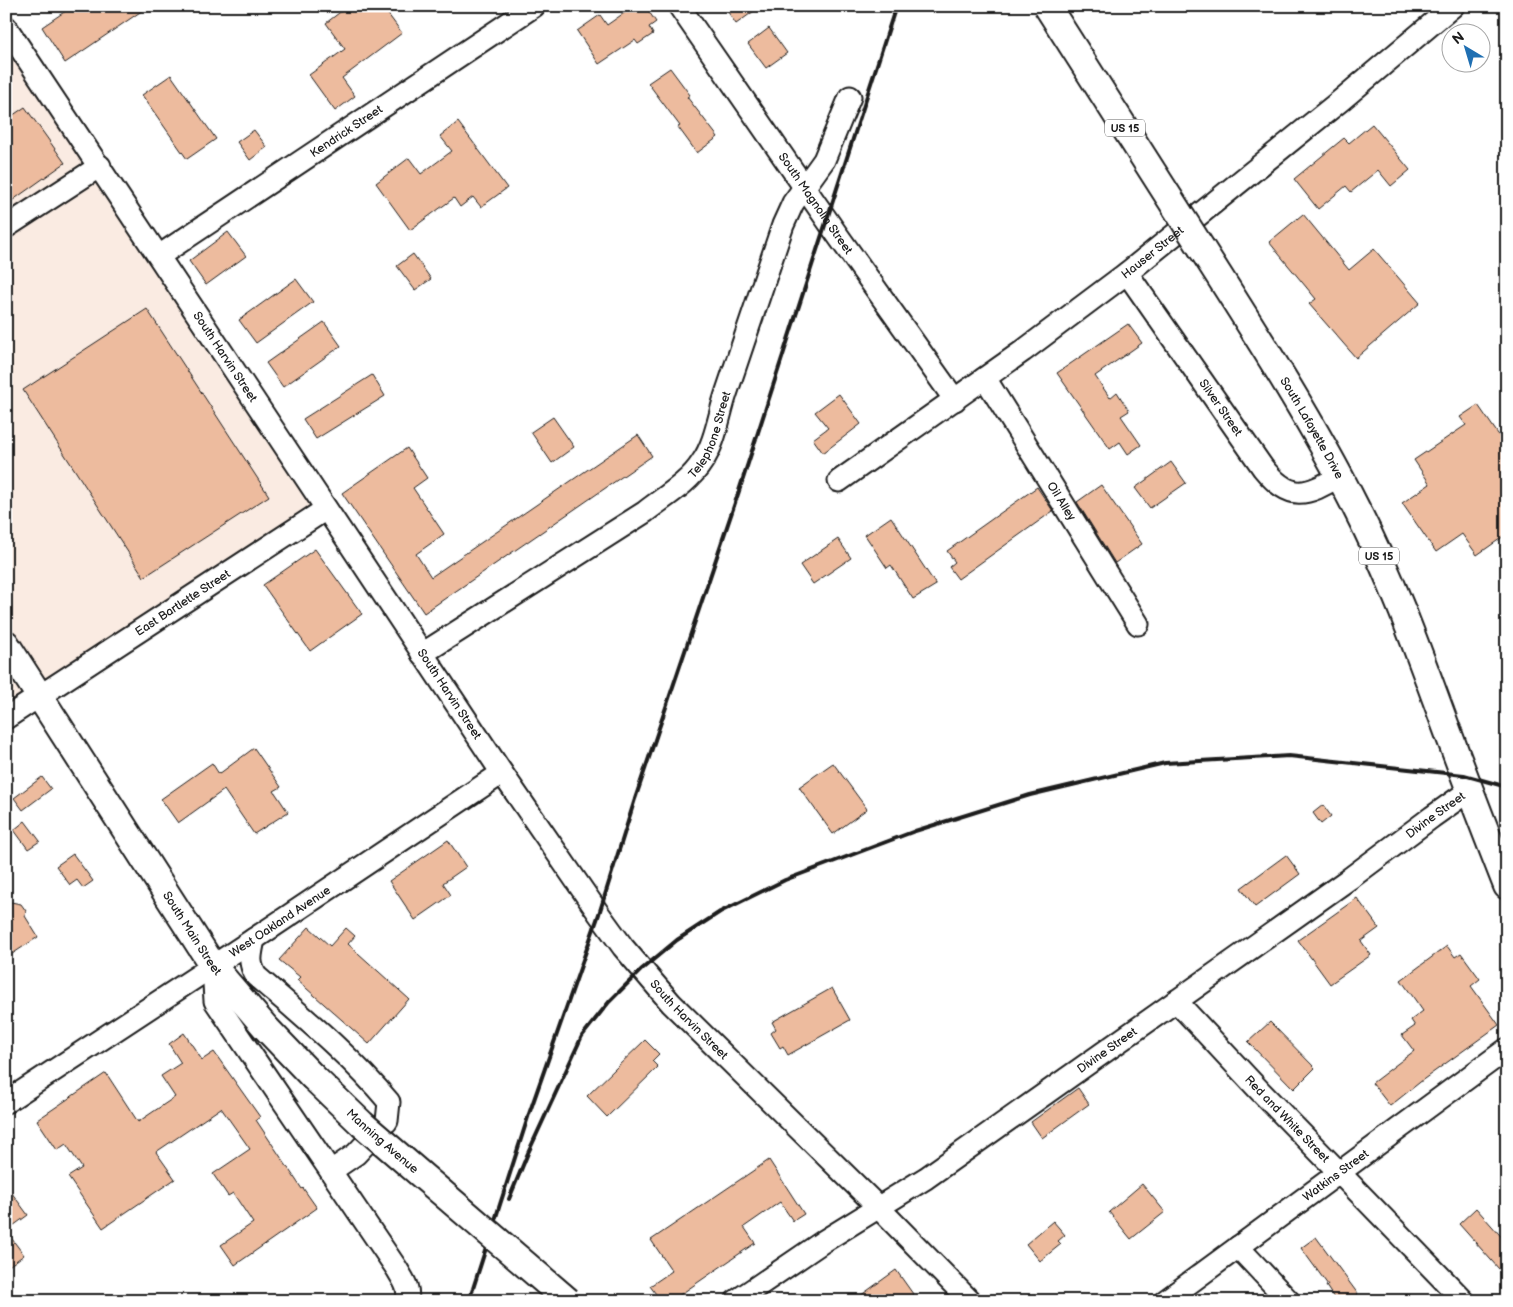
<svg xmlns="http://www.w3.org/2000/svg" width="1513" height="1307" font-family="'Balsamiq Sans',sans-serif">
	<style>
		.built { fill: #faebe2 }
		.building { fill: #edbb9e; stroke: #1c1c1c }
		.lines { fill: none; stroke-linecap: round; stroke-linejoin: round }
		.minor-casing { stroke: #1c1c1c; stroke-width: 25 }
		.major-casing { stroke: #1c1c1c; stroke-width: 30 }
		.minor { stroke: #fff; stroke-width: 21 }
		.major { stroke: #fff; stroke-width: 26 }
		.rail { stroke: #1c1c1c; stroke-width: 4 }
		.major-bridge-casing { stroke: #1c1c1c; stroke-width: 30; stroke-linecap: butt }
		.major-bridge { stroke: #fff; stroke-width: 26 }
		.labels { text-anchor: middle; stroke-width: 5; stroke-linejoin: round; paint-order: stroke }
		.shield { fill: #fff; stroke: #606060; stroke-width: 1 }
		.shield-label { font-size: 11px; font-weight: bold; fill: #1c1c1c }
		.street-label { font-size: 12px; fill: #1c1c1c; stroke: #fff }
	</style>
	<rect width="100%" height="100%" fill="#fff"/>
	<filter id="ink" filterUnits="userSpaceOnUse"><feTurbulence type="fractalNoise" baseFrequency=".02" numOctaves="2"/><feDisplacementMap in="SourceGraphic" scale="10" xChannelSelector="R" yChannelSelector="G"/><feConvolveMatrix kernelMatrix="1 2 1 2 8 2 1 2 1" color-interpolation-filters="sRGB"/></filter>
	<g filter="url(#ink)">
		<!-- built -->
		<path class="built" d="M6 31 313 507 6 710Z"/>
		<!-- building -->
		<path class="building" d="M73 6H149L65 63 42 27Z
			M348 6H382L402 33 342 78 355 96 335 111 309 75 345 49 326 23Z
			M634 6H645L656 22 649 27 653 34 638 44 635 40 599 64 577 31 600 15 607 25Z
			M724 6H761L736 24Z
			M769 28 787 53 766 68 748 44Z
			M670 68 690 95 687 97 718 137 697 153 678 127 680 126 648 83Z
			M171 75 216 139 187 159 142 95Z
			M25 107 65 163 6 205V120Z
			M458 122 507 188 481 207 473 197 460 207 454 198 410 230 376 183 409 158 421 174 452 151 440 136Z
			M1372 124 1410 170 1391 186 1378 170 1351 192 1346 186 1318 209 1294 179 1344 138 1349 143Z
			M254 130 267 147 250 160 237 142Z
			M1303 214 1349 270 1374 249 1420 303 1356 358 1309 304 1316 299 1269 242Z
			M228 232 246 256 206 285 189 261Z
			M413 254 431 279 415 290 397 266Z
			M296 279 313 302 256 343 239 320Z
			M147 309 269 496 144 577 23 390Z
			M324 322 341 346 283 387 266 363Z
			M1128 324 1142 343 1095 376 1110 398 1117 392 1129 411 1121 416 1141 445 1128 454 1120 442 1110 449 1057 373Z
			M372 375 385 396 316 439 303 419Z
			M839 394 861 424 823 453 813 439 828 428 815 412Z
			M1478 405 1507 447V534L1477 555 1462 534 1436 552 1402 503 1430 484 1414 460 1466 425 1460 417Z
			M553 417 574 447 552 463 531 432Z
			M638 435 652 456 424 613 342 493 407 448 427 478 413 488 444 534 416 554 431 577Z
			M1171 462 1186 483 1150 508 1135 488Z
			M1101 485 1142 544 1115 563 1077 502Z
			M1037 487 1053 511 958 579 949 567 955 562 947 551Z
			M891 517 936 585 913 599 891 565 887 568 865 535Z
			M838 539 851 558 813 584 800 565Z
			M315 549 362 614 310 651 263 585Z
			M254 748 281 787 274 791 288 812 254 834 224 790 178 823 161 799 212 763 219 774Z
			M833 763 867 809 833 834 799 787Z
			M42 777 51 789 23 810 14 798Z
			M1323 805 1331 816 1321 824 1313 813Z
			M25 821 40 841 28 849 14 830Z
			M448 840 466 867 443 883 451 895 415 920 389 881Z
			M73 854 93 881 83 888 77 880 70 885 56 866Z
			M1286 855 1300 874 1255 907 1241 888Z
			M1357 898 1379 928 1361 941 1371 955 1330 984 1298 940Z
			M6 901 21 904 26 911 25 916 38 937 6 958Z
			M309 927 330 946 346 928 355 936 348 944 409 999 369 1044 297 980 300 977 279 960Z
			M1447 946 1455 957 1461 953 1480 979 1471 986 1499 1025 1424 1079 1390 1106 1372 1083 1414 1051 1402 1035 1415 1026 1411 1020 1423 1011 1401 980Z
			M832 988 850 1020 788 1055 783 1046 780 1048 771 1033 776 1029 772 1022Z
			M1270 1022 1315 1068 1294 1089 1248 1042Z
			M184 1033 202 1060 214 1052 260 1117 256 1120 302 1189 303 1188 317 1208 235 1265 221 1245 253 1223 233 1193 228 1196 213 1174 250 1149 221 1108 156 1152 175 1179 103 1228 68 1177 82 1168 66 1144 57 1150 37 1120 106 1073 138 1122 175 1097 161 1076 181 1063 169 1044Z
			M645 1040 659 1054 652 1061 658 1067 607 1117 587 1096Z
			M1078 1088 1089 1104 1042 1138 1031 1122Z
			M769 1160 804 1214 793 1221 780 1202 744 1227 755 1243 671 1301H661L650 1286 672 1271 651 1240Z
			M1142 1184 1165 1212 1131 1239 1109 1212Z
			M6 1185 28 1215 6 1231Z
			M1476 1208 1507 1243V1278L1459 1224Z
			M1053 1221 1065 1235 1058 1241 1061 1244 1040 1261 1026 1244Z
			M6 1231 24 1255 6 1268Z
			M1316 1237 1358 1294 1348 1301H1336L1326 1286 1328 1285 1301 1248Z
			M896 1270 918 1301H853Z"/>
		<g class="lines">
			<defs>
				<g id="minor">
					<path id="s1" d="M679 6 836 233 955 400"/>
					<path id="s2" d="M6 27 502 773 599 914 623 947 671 1003 878 1207 970 1301"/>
					<path d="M6 227 100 166"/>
					<path id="s3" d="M159 256 534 6"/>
					<path id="s4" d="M1127 273 1263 468C1291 502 1305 496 1340 476"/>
					<path id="s5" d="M985 378 1138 624"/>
					<path id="s6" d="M839 481 1023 351 1127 273 1340 101 1453 6"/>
					<path id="s7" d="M422 654 645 512C664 497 689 483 702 462 715 444 719 415 726 394 745 338 764 281 783 225L793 203 824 160 850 97"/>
					<path id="s8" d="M6 718 326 509"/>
					<path d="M254 939C251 955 248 962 256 976 302 1016 350 1055 389 1102L387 1121 356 1154 331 1171"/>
					<path d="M213 966 215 1001 397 1269C403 1280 410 1287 407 1301"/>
					<path id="s9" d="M1176 1001 1260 1091 1464 1301"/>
					<path id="s10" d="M6 1102 254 939 502 773"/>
					<path d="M1238 1247 1289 1301"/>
					<path id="s11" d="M736 1301 824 1241 926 1178 1349 879 1432 817 1470 790"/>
					<path id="s12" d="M1165 1301 1507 1049"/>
				</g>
				<g id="major">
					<path id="s13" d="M1202 249C1256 334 1310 417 1355 506 1390 574 1416 645 1442 716 1463 773 1485 830 1507 886"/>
					<path id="s14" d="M6 644 213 966 266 1028 312 1076"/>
				</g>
			</defs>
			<!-- minor casing -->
			<use href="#minor" class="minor-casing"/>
			<!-- major casing -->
			<use href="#major" class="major-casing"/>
			<!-- minor -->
			<use href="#minor" class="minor"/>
			<!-- major -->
			<use href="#major" class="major"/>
			<!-- rail -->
			<path class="rail" d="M509 1199 528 1153 582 1036 609 1002 642 969 677 940 720 912 785 880 915 831 1030 795 1165 763 1289 756 1464 775 1507 787
				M469 1301 529 1114 599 914 635 799 739 491 896 6"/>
			<defs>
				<g id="major-bridge">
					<path d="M1047 6 1202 249"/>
					<path id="s15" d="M312 1076 362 1124 568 1301"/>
				</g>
			</defs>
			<!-- major-bridge casing -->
			<use href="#major-bridge" class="major-bridge-casing"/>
			<!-- major-bridge -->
			<use href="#major-bridge" class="major-bridge"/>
		</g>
	</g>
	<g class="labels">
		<!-- shield labels -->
		<g class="shield">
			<rect x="1105" y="119.5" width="40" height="17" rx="4"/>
			<rect x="1359" y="547.5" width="40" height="17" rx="4"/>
		</g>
		<g class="shield-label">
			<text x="1125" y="132">US 15</text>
			<text x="1379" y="560">US 15</text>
		</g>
		<!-- street labels -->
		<g class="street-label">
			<text dy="4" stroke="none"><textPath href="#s3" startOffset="225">Kendrick Street</textPath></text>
			<text dy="4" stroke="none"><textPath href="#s1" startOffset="240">South Magnolia Street</textPath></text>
			<text dy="4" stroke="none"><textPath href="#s6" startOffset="388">Hauser Street</textPath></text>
			<text dy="4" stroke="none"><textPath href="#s2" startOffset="396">South Harvin Street</textPath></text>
			<text dy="4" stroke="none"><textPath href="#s4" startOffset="164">Silver Street</textPath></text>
			<text dy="4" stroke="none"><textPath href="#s13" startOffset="210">South Lafayette Drive</textPath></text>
			<text dy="4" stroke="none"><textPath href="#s7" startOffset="369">Telephone Street</textPath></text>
			<text dy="4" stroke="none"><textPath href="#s5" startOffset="145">Oil Alley</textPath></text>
			<text dy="4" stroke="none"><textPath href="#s8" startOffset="211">East Bartlette Street</textPath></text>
			<text dy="4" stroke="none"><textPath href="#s2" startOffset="801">South Harvin Street</textPath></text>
			<text dy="4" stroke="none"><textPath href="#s11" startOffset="852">Divine Street</textPath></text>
			<text dy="4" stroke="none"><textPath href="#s10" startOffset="328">West Oakland Avenue</textPath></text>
			<text dy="4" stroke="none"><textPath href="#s14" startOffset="344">South Main Street</textPath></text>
			<text dy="4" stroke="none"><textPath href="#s2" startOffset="1206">South Harvin Street</textPath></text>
			<text dy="4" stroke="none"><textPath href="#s11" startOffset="448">Divine Street</textPath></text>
			<text dy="4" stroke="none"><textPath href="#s9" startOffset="162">Red and White Street</textPath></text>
			<text dy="4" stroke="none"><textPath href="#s15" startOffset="96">Manning Avenue</textPath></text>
			<text dy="4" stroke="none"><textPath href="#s12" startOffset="212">Watkins Street</textPath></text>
		</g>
	</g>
	<!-- margin -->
	<rect width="1513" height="1307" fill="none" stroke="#fff" stroke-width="25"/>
	<rect x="12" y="12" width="1488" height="1282" fill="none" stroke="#1c1c1c" stroke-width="2" filter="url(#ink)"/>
	<!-- north arrow -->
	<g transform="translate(1466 48) rotate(322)"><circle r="24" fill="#ffffff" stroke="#a4a4a4"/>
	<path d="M0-4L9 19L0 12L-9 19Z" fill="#1f6fb2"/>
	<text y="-8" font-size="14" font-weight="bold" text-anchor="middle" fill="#1c1c1c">N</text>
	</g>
</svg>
